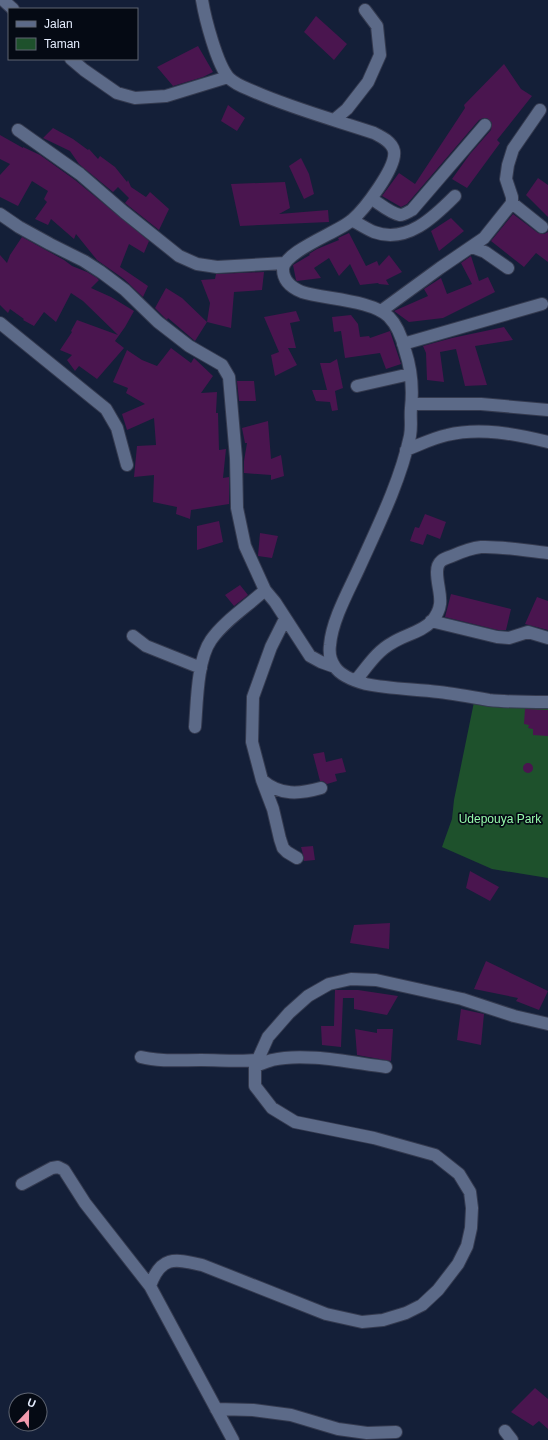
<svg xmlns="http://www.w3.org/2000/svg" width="548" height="1440" font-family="Helvetica,sans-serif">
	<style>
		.green { fill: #1e512c }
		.building { fill: #4a154f }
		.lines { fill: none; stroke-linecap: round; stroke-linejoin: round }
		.minor-casing { stroke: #343a4f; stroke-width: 14 }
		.minor { stroke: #5c6a88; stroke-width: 12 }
		.labels { text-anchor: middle; stroke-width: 3.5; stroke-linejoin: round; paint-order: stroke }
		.park-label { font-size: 12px; fill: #96f9ab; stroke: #050a14 }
	</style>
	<rect width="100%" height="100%" fill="#141f38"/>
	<!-- green -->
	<path class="green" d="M548 699V878L492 869 442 847 452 819 454 800 474 702Z"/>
	<!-- building -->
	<path class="building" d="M316 16 347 44 334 60 304 32Z
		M198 46 213 72 203 77 173 86 157 67Z
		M504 64 521 89 532 96 497 140 500 143 467 188 452 179 470 154 491 130 492 123 487 118H483L479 120 407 204 401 207 382 196 399 173 415 184 465 108 464 105Z
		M228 105 245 118 237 131 221 121Z
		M53 128 73 139 88 150 89 149 98 159 100 156 115 167 127 182 128 180 131 187 146 197 150 192 169 209 159 230 125 203 129 198 118 187 113 192 79 164 70 151 43 138Z
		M0 135 23 148V147L40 155 75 180 149 241 144 253 129 244 120 267 148 286 143 297 124 279 97 260 76 234 74 239 51 219 48 225 35 219 47 202 44 199 48 191 32 181 18 206 0 197V175L10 164 0 159Z
		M301 158 309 174 314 194 304 199 289 166Z
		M538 178 548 185V217L526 195Z
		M285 182 290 208 279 214 328 210 329 222 240 226 231 184Z
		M513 214 538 233 544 234 548 232V262L536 253 524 267 491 241Z
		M451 218 464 231 439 251 431 231Z
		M349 233 366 266 377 261 379 266 389 255 402 272 386 280 389 285 379 284 378 283 360 285 350 264 339 276 329 258 314 268 321 278 297 281 296 280 293 265 310 255 309 254 317 249 339 240 338 238Z
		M22 237 64 260 72 266 87 272 97 278 99 280 91 288 111 297 134 311 125 327 115 341 124 348 97 379 79 366 75 371 67 360 72 355 60 350 72 332 71 331 77 320 118 335 83 301 71 293 56 322 44 312 34 326 23 320 24 319 10 309 8 313 0 305V255L7 263 10 255Z
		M471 256 479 281 488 277 495 292 443 318 409 322 394 311 428 296 424 289 441 278 447 294 472 284 461 263Z
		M264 272 262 290 234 292 231 328 207 322 210 303 201 280 215 279 216 274Z
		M166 288 182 298 207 322 195 341 168 318 167 320 155 308Z
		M296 311 300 321 290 323 296 348H288L297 365 275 376 271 355 279 352 264 317Z
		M351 315 358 324 360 337 369 336 370 338 390 331 401 364 386 369 380 353 345 358 341 331 334 332 332 317Z
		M504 327 513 340 475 346 487 385 465 386 456 349 440 352 444 382 427 380 426 353 423 346 452 338Z
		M171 348 191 363 194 358 213 376 201 393 217 392 216 413H218L219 450 226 449 223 478 229 477V504L191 510 190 519 176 514 177 507 153 502 154 475 134 477 137 446 156 445 154 418 127 430 122 414 145 404 126 393 128 388 113 382 127 350 142 360 157 366Z
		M337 359 343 388 335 391 338 410 332 411 330 402 316 401 312 390H327L320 363H330Z
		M237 381H254L256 401H239Z
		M268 421 271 459 281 455 284 476 271 480V475L244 473V461L247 443H245L242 428Z
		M425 514 446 522 440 539 427 534 423 545 410 541 415 527 419 528Z
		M219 521 223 542 197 550V526Z
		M260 533 278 536 272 558 258 556Z
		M240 585 248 595 234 606 225 595Z
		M451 594 511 609 506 630H498L445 617Z
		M537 597 548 601V630L525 624Z
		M525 709 548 710V736L533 735V729L528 728 529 725 524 724Z
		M324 752 326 762 342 758 346 772 335 774 337 781 327 784 323 781H320L313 754Z
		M523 768a5 5 0 1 1 10 0a5 5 0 1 1-10 0Z
		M313 846 315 860 304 861V858L301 847Z
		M470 871 499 887 490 901 466 888Z
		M390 923 389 949 350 943 354 925Z
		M486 961 548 991 539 1010 516 1001 518 998 474 989Z
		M335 990H358L398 996 387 1015 354 1009V998H343L341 1047 322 1045 321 1026H334Z
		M461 1009 484 1014 481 1045 457 1040Z
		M355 1029 377 1033V1029H393L391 1061 357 1055Z
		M535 1388 548 1399V1429L539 1421 533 1426 511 1412Z"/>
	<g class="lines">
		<defs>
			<path id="minor" d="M3 0 13 9
				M202 0C205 18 217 65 229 78 236 85 246 88 255 92 294 109 335 120 374 133 382 137 392 142 394 151 397 167 364 210 352 220 339 232 284 251 283 269 283 281 292 288 302 292 324 299 373 300 389 317 398 326 402 338 405 350 411 368 413 389 411 408 410 418 412 426 410 436 400 482 378 526 359 568 349 590 332 620 330 645 329 652 330 660 335 667 341 676 355 681 366 684 390 689 415 689 439 692 455 694 472 697 489 700 508 702 528 702 548 702
				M71 59 84 70 117 93 135 98 166 96 228 77
				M334 120 347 109 368 82 380 55 377 26 365 10
				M18 130 80 174 124 212 179 256 197 264 217 267 285 263
				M372 199C380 204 390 213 400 215 404 215 408 212 412 210L485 125
				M512 203 542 227
				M0 214 19 227 50 244 84 261 101 272 125 290 158 322 189 346 222 365 229 377 236 458 237 508 245 546 265 590 275 602 310 656 321 662 335 667
				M352 220C359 224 367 229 374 232 407 244 434 217 455 196
				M472 247 485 252 508 268
				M381 311 440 268 484 238 512 203V197L506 179 508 165 513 149 540 110
				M0 323 106 409 117 428 127 465
				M403 344 542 304
				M357 386 410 374
				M412 404H481L548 410
				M406 450C419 445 433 438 447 435 480 427 516 434 548 442
				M285 619 271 647 253 697 252 742 262 780C280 796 300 794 321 788
				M431 621 497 637 509 638 528 632 548 638
				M133 636 146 646 201 668
				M356 680C367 667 377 651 392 643 404 635 422 632 432 621 447 603 437 591 437 572 437 561 443 559 452 556 461 552 471 548 481 547 502 546 527 551 548 553
				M195 727C197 703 197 660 211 640 224 621 248 606 265 590
				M262 780 273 809 280 839 283 848 287 852 297 858
				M141 1057C160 1062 181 1060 201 1060 220 1060 238 1062 257 1060
				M255 1066C260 1064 266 1062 272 1060 305 1052 353 1063 386 1067
				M22 1184 52 1168 58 1167 64 1170 85 1203 150 1286
				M216 1409 253 1410 291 1415 338 1429 367 1433 396 1432
				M505 1431 512 1440
				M233 1440 150 1286C161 1255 175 1259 202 1265L326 1314 362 1322 383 1320 406 1313 422 1305 438 1290 458 1264 467 1246 471 1228 472 1208 470 1192 459 1174 435 1155 374 1138 295 1122 272 1108 255 1086V1066L268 1037 289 1013 308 996 329 984 351 979 376 980 462 999 514 1016 548 1024"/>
		</defs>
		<!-- minor casing -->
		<use href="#minor" class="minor-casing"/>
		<!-- minor -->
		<use href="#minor" class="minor"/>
	</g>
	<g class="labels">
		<!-- park labels -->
		<g class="park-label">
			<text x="500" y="823">Udepouya Park</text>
		</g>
	</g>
	<!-- legend -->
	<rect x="8" y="8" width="130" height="52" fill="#050a14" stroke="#5e6471"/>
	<rect x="16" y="21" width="20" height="6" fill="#5c6a88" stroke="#5e6471"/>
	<text x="44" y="28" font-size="12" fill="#e4ecfd">Jalan</text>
	<rect x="16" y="38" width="20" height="12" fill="#1e512c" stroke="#5e6471"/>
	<text x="44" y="48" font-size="12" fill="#e4ecfd">Taman</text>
	<!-- north arrow -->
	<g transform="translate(28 1412) rotate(22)"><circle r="19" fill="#050a14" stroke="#5e6471"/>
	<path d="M0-3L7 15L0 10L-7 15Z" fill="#f29aad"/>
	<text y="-6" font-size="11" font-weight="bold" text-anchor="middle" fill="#e4ecfd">U</text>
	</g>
</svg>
